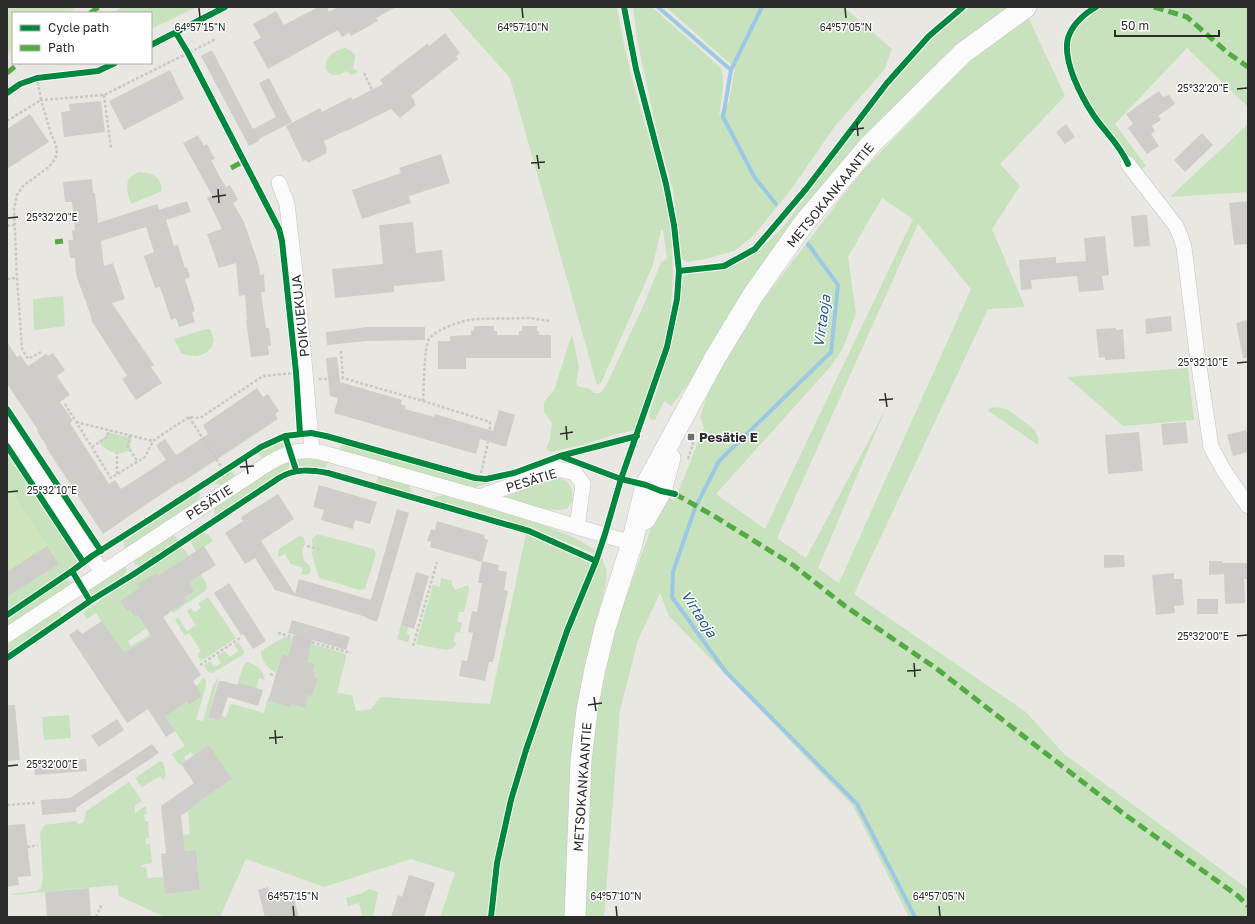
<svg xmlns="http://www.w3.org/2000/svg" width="1255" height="924" font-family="'Golos Text',sans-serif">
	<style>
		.green { fill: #c8e2be; fill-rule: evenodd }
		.pitch { fill: #d0e5bd }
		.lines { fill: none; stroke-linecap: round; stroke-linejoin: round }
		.stream { stroke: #9dc8e3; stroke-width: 4 }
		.building { fill: #cecdc9 }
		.street-casing { stroke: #c4c3c2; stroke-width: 16 }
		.secondary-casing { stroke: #c4c3c2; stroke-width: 22 }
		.path { stroke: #c8c8c7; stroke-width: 2.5; stroke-dasharray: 3 2; stroke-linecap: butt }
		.street { stroke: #fcfbfb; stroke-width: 15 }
		.secondary { stroke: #fcfbfb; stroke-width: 21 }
		.quiet { stroke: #54ab44; stroke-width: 5; stroke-dasharray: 10 5; stroke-linecap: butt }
		.cycleway-casing { stroke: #fff; stroke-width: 8 }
		.cycleway { stroke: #00873e; stroke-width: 6 }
		.ticks { fill: none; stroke: #2c2c2c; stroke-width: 1.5 }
		.poi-dot { fill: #6e6d6c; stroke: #fff; stroke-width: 1.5 }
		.labels { text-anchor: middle; stroke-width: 3; stroke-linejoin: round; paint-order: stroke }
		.street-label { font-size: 13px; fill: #2c2c2c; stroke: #fff }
		.poi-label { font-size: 13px; font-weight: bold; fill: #2c2c2c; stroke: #fff; text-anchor: start }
		.water-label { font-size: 14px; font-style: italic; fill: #1a5792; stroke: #fff }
		.ticks-label { font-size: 10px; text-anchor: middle; fill: #2c2c2c; stroke: #fff; stroke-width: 3; stroke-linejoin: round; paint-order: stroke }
	</style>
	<rect width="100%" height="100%" fill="#e9e7e2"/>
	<!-- green -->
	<path class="green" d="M122 7H197L151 29V13H113Z
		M447 7H617C621 27 624 47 629 66 641 115 659 163 668 213 673 243 674 276 671 306 667 345 651 389 637 426L635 429 631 431 613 435 583 445 550 452 546 448 550 439 552 423 544 412V402L554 390 572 334 579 367 576 382 578 386 590 389 594 393H600L606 386 645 302 662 260 663 262 667 258 663 230H661L653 265 601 383 597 385 510 78Z
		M633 7H652L721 68C726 85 721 99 719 115L729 102 735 68 666 7H844L892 49 884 70 835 126 790 191 754 235 734 251 705 259 687 262 681 258 673 190 656 128 637 39Z
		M970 7H1016L922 85 671 406 664 401 655 420 650 419 649 416 670 348 682 278 689 272 715 270 730 267 744 261 757 252 782 228 889 85 932 39Z
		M1104 7H1248V107L1187 48 1115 124 1146 166 1140 170C1114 137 1084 105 1073 63 1071 56 1069 46 1071 39 1076 24 1091 14 1104 7Z
		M1029 19 1065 96 1000 164 1020 186 992 229 1025 307 988 309 854 594 1026 712 1064 754 1248 889V917H909L853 806 669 616 660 593 638 640 620 710 604 917H584L588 761 595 712 614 629 663 496 675 500 704 427 700 418 709 389 722 363 762 301 862 171 974 57ZM882 198 913 219 765 529 716 494 832 365 843 348 856 313 848 257ZM918 224 971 289 839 583 818 568 886 408 806 558 777 538Z
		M346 48 355 54V57L353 68 358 72 352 75 346 71C343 73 340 75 337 75 321 77 320 52 346 48Z
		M1248 124V192L1170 197Z
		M139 172C152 173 161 176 162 191L131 204C127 190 122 179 139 172Z
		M63 296 65 326 34 330 33 299Z
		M206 329H210L214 339 212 347 206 353 197 356 186 355 181 353 174 339Z
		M1188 368 1194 420 1123 426 1067 377Z
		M994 407 1007 409 1034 429 1039 439 1038 445 987 410Z
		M107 432 132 438 130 446 132 449C117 458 109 452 98 442L105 437Z
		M278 442 282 443 284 447 262 458 258 453Z
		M345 444 474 481 491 483 475 487 467 486 340 450 341 446Z
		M7 453 77 560 75 565 7 610V597L59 564 7 486Z
		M306 458 328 462 326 467 324 468 300 466 297 460Z
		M289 462C291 471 285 470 278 474L214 516 215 507 273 469Z
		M231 470 235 476C228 481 221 489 213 482Z
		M378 476 409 485 412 493 376 483Z
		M557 477 567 481 572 490 573 500 567 509C546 513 525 503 504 497Z
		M199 492 200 494 198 500 124 549V541Z
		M442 495 539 523 577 539 597 551 592 553 546 534 432 499 434 497Z
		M204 532 209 535 213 541 196 552 191 542V540Z
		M317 534 374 549 376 554 365 589 360 590 319 578 311 551H313L315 546 312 545V539Z
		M526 534 586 558 591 566 597 568 601 557C603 561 605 565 606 569 609 582 598 613 595 627L568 917H440L455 873 411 859 324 887 246 859 220 917H165L119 896 117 885 13 895 12 894 37 891 41 888 43 878 40 832 45 825 75 821 78 824 83 823 86 814 85 812 129 782 142 801 135 806V814L140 809 146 806 147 814 144 815 145 821H148L149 838H146V844H150L152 863 141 865V868L146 867 148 878 163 877 165 893 200 890 196 850 185 851 183 835 190 834 188 811 199 803 198 801 193 756 191 752 184 757 186 761 179 765 172 754 185 746 96 613 87 619 83 612 181 547 185 550 205 581 207 587 205 591 173 613 171 609 176 608 186 603 185 597 194 592 189 582 191 581 140 587 120 601 127 612 130 610 134 617 138 615 144 624 146 622 151 625 128 641 131 646 164 626H168L172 630 163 636 159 630 140 643 181 706 187 702 189 705 198 699 196 686 201 682 200 680 204 678 206 681V686L196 720 203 721 213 685 219 677 208 717 220 721 222 716 226 717 230 705 232 704 264 713 268 697 275 699 274 702 291 707 292 704 305 708 308 695 312 696 317 678 314 677 316 672 313 671 315 664 282 655 276 673C269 669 260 660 261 651L284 637H288L346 654V658L337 693 352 695 356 711 371 709 380 697 490 704Z
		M172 535 175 536 178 540 139 566 135 564 133 561Z
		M299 536 303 537C306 541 305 545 302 549L304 561C309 564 312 567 310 573L307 575 301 574 303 568 291 564 285 554 279 557 278 556 279 549Z
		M125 567 127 570 124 575 93 596 91 595 88 591Z
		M441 578 453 581 451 582 455 590 468 585 469 590 464 612H459L457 622 462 623 460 633 456 632 453 642 457 643 453 648 446 650 416 644 433 585 440 587Z
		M65 580H67L72 583 7 627V619Z
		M208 597 236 638 201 661 197 654 201 651 189 633 185 636 175 620 178 617 187 631 196 625 187 611 191 608 194 612 201 608 198 603Z
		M56 612H59L63 616 7 653V645Z
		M401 625 408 627 407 633 410 637 408 642 397 639Z
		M238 642 244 651V654L213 673 208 672 204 665 210 661 214 667 221 663 217 656 225 651 230 657 238 651 234 645Z
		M246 662H248C258 666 262 669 265 680L259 678 256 689 238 683 243 666Z
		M69 715 71 738 44 740 42 717Z
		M160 761 163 762 166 774 163 780 160 776 142 787 135 778Z
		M369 889 378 892 373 917H357L362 915 359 903 348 906 346 898 360 894Z"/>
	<!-- pitch -->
	<path class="pitch" d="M7 7H77L68 13H13V50L7 54Z
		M7 486 59 564 7 597Z"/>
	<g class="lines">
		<!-- stream -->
		<path class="stream" d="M658 7 731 70
			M762 7 731 70 723 117 755 178 776 204
			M808 244 838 285 831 352 719 461 695 508 673 572 672 597 725 671 857 804 915 917"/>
	</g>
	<!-- building -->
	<path class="building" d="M318 7H327L329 12 338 7H396L376 18 378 21 351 36 349 33 342 37 338 30 268 69 253 42 261 38 253 24 276 11 284 25Z
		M445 33 460 53 456 56 458 59 411 96 415 101 414 102 416 105 400 118 391 109 347 131V130L324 141 327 149 326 150 327 153 308 163 306 160 303 161 286 126 320 108 322 112 351 97 352 100 383 84 380 80 428 43 429 46Z
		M212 50 253 129 276 117 259 83 269 78 292 122 259 139V141L249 146 201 56Z
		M170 70 184 99 124 130 109 101Z
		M1159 91 1163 97 1169 95 1175 104 1158 116 1161 120 1152 126 1155 131 1151 134 1159 146 1147 154 1128 128 1133 124 1126 114Z
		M101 101 105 132 64 137 61 112 70 111 69 104Z
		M30 114 49 142 7 169V129Z
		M1066 124 1075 137 1065 144 1056 132Z
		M1202 133 1213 145 1185 172 1174 160Z
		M198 135 204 146 207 144 215 159 211 160 221 179 226 187 230 185 238 200 233 203 244 222 259 266 260 275 264 274 265 292H261L266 328H269L271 346H268L269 355 251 357 246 320H247L245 295 239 296 236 263 219 268 207 234 222 229 207 198 212 195 183 143Z
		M441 154 450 183 409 196 411 203 362 219 352 190 401 173 399 168Z
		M92 179 93 193H95L98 223 157 204 159 210 187 201 191 212 166 220 174 246 178 245 185 268 187 267 190 277 185 279 195 311 192 312 195 322 179 327 176 318 171 320 160 287 155 288 144 256 154 252 146 227 101 241 104 266 113 263 125 299 112 303 154 365 151 367 162 383 136 400 122 379 127 376 91 320 92 319 76 275 75 258H70L68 240H73L72 230H75L72 202H65L63 182Z
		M1248 201V244L1234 245 1229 203Z
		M1147 215 1150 246 1134 247 1131 216Z
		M413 222 416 253 442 250 445 281 394 286V292L335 298 332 269 383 264 379 225Z
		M1105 236 1109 275 1102 276 1104 290 1079 292 1077 276 1031 280 1032 289 1021 290 1019 260 1056 257V263L1086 261 1084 238Z
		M1171 316 1172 331 1146 334 1145 319Z
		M1248 320V358H1243L1236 323Z
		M474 326H494V331H497V335H519V331H522V326H537V331H539V335H551V358H466V369H438V341H450V336L471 335V330L474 331Z
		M368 327H425V340L367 341 327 345 326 332Z
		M1116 328V330L1123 329 1125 359 1105 360V357L1099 358 1096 329Z
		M7 342 17 357 20 355 28 366 46 354 48 356 53 353 65 370 57 376 70 395 60 402 73 421 70 423 109 484 115 480 121 489 166 460 156 445 165 439 176 455 208 434 203 425 257 388 263 397 268 394 279 411 275 414 278 419 181 483 180 482 151 501 103 534 46 447H47L37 431 38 430 7 384Z
		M337 357 340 382 402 400 401 404 406 406 405 409 434 417 435 414 493 431 499 410 515 415 506 447 480 439 476 454 334 413 338 398 330 396 326 358Z
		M1186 422 1188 443 1163 445 1161 424Z
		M1246 430 1248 438V452L1233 456 1227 435Z
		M1139 432 1143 471 1108 474 1105 435Z
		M319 485 377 502 370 524 355 520 353 529 321 520 324 510 313 507Z
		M278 494 294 519 261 541 295 594 299 579 371 600 397 509 409 513 377 622 366 618V617L275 590 255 558 245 564 225 533 243 521 241 517Z
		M437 521 485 535 484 538 488 540 482 562 430 547 431 542 427 541 431 529 435 530Z
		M47 546 59 564 7 597V572Z
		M204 546 216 565 189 582 194 592 185 597 186 602 163 617 201 675 193 681 202 696 189 705 187 702 165 716 175 731 166 737 148 709 127 723 69 635 78 629 82 634 102 621 124 653 151 636 138 615 134 617 130 610 127 612 120 601 140 587 138 584 156 573 158 576Z
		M1104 555H1124L1125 567 1104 568Z
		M482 561 499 565 498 570 507 572 504 590 508 591 493 662H489L485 681 459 676 462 660 467 661 473 633 468 632 472 611 477 612 482 583H478Z
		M1209 561H1222V563H1248V579H1244L1245 603 1225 604 1224 574 1209 575Z
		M416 572 429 576 414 629 401 625Z
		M1174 573V579H1182L1184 605 1174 606 1175 613 1156 615 1152 575Z
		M229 583 266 641 253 649 243 634 241 635 214 593Z
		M1197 599H1218V614H1197Z
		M292 620 350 637 346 650 312 640 307 662 315 664 313 671 316 672 314 677 318 678 312 696 308 695 305 708 292 704 291 707 268 701 282 654 288 656 295 635 288 633Z
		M219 681H223L238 685V683L263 690 258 706 228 697 220 721 208 717Z
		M7 705H15L20 760 7 761Z
		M117 719 124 730 99 747 91 736Z
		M152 744 159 753 76 808V812L42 815 41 800 70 798Z
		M209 745 232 779 198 802 199 803 181 816 185 851 196 850 200 890 165 894 161 854 166 853 161 806 194 783 181 764Z
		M86 759 87 771 35 775 34 764Z
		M25 824 31 876 18 877 19 885 7 887V825Z
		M409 875 435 883 424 917H391L398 895 402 897Z
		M268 887 271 896 292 891 299 917H265L258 890Z
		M89 888 91 917H47L45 892Z"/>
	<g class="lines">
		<defs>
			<path id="street" d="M1128 164 1176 226 1180 235 1184 247 1196 346 1211 447 1224 471 1248 506
				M279 183 287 204 299 305 312 450
				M7 429 102 572
				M479 497 558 469 575 473 583 484 577 527
				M7 635 269 463C282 455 296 449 312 451 319 451 327 454 334 456L479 497 577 527 632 543"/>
			<path id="secondary" d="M645 519 661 491 670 458
				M575 917 581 761 587 710 595 669 605 628 632 543 646 485 715 358 753 295 804 223 869 146 963 53 1026 7"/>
		</defs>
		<!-- street casing -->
		<use href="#street" class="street-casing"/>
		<!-- secondary casing -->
		<use href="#secondary" class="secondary-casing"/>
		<!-- path -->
		<path class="path" d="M364 73 374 94
			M104 95 111 148
			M7 121 41 100 37 78
			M7 226 14 225
			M7 279 16 278
			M341 351 343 378
			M41 352 28 359 22 349 17 278 14 209 17 195 23 186 49 167 55 159 57 154 56 145 51 134 41 100 104 95 216 39
			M336 378H343L423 401 490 422V433
			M319 379H328
			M423 401C424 389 424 346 429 339 438 328 463 320 477 319L529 318 550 321
			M65 404 111 478 145 457 153 441 169 430 189 417 200 418 263 376 292 373
			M189 417 224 471
			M76 422 153 441
			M130 435 128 447 138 462
			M92 447 107 437 109 430
			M688 459 693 444 691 437
			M117 474V453
			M480 478 488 442
			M307 546 322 550
			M278 633 351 653
			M413 646 437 562
			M200 665 240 638
			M270 674 275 676
			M7 805 35 803
			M27 847 38 845
			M96 917 102 904"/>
		<!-- street -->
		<use href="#street" class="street"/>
		<!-- secondary -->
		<use href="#secondary" class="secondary"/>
		<!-- quiet -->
		<path class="quiet" d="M1154 7 1187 17 1228 53 1248 67
			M90 13 99 7
			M7 73 19 63
			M231 168 244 161
			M55 242 63 241
			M675 494 714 516 793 565 845 606 937 669 1124 814 1238 896 1248 906"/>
		<defs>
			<path id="cycleway" d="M1096 7C1084 14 1073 23 1068 38 1062 61 1082 98 1094 116 1105 132 1120 145 1128 164
				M176 33 188 53 279 229 282 241 296 372 300 434
				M151 45 225 7
				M7 93 20 84 37 78 98 71 115 63
				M679 271 724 266 755 249 806 189 887 83 929 36 963 7
				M7 409 101 551
				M7 446 83 562
				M560 456 637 436
				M296 470 285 436 311 433 326 436 475 478 486 479 514 473 560 456 621 479 646 485 661 491 675 494
				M72 571 90 601 134 574 279 478C295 468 311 470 328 473L529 531 596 561
				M7 615 72 571 92 556 155 516 261 447 285 436
				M7 658 90 601
				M491 917 497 863 511 800 526 750 567 631 596 561 605 534 621 479 667 347 677 299 679 271 674 225 666 184 636 69 624 7"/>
		</defs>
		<!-- cycleway casing -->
		<use href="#cycleway" class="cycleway-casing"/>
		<!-- cycleway -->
		<use href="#cycleway" class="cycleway"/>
	</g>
	<!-- ticks -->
	<path class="ticks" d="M199 8 200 18M522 8 523 18M845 8 846 18M1237 89 1247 88M857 122 858 136M850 130 864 128M537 155 539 169M531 163 545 162M218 189 219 203M212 197 226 195M8 218 18 217M1237 363 1247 362M885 393 887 407M879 400 893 399M566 426 567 440M560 434 573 432M246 460 248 474M240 467 254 466M8 492 18 491M1237 636 1247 635M914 663 915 677M907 671 921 670M594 697 596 711M588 705 602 703M275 730 276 744M269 738 283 737M8 766 18 765M293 906 294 916M616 906 617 916M939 906 940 916"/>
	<!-- markers -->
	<rect class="poi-dot" x="687" y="433" width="8" height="8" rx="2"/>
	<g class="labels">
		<!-- street labels -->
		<g class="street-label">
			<text transform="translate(830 195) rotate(-51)" y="5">METSOKANKAANTIE</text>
			<text transform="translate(300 316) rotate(-96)" y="5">POIKUEKUJA</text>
			<text transform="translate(531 480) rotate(-17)" y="5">PESÄTIE</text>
			<text transform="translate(209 502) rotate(-33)" y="5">PESÄTIE</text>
			<text transform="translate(582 787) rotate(-86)" y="5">METSOKANKAANTIE</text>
		</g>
		<!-- poi labels -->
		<g class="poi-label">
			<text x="699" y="442">Pesätie E</text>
		</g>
		<!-- water labels -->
		<g class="water-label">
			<text transform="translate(822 321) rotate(-82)" y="5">Virtaoja</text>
			<text transform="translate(699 614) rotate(57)" y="5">Virtaoja</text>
		</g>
	</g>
	<g class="ticks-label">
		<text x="200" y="31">64°57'15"N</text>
		<text x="523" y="31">64°57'10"N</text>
		<text x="846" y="31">64°57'05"N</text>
		<text x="1203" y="92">25°32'20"E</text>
		<text x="52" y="221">25°32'20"E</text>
		<text x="1203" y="366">25°32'10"E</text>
		<text x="52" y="494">25°32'10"E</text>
		<text x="1203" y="640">25°32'00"E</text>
		<text x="52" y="768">25°32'00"E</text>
		<text x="293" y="900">64°57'15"N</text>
		<text x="616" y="900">64°57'10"N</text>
		<text x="939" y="900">64°57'05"N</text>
	</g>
	<!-- border -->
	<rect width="1255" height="924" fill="none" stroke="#2c2c2c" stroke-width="16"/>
	<!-- legend -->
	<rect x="12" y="12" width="140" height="52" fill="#ffffff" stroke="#ababab"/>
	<rect x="20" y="25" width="20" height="6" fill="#00873e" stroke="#ababab"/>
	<text x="48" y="32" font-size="12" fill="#2c2c2c">Cycle path</text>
	<rect x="20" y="45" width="20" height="6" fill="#54ab44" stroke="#ababab"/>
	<text x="48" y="52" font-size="12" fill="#2c2c2c">Path</text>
	<!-- scale -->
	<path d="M1115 30v6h104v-6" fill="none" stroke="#2c2c2c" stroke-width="2"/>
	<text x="1121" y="30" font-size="12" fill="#2c2c2c" stroke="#ffffff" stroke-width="3" paint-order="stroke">50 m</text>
</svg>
